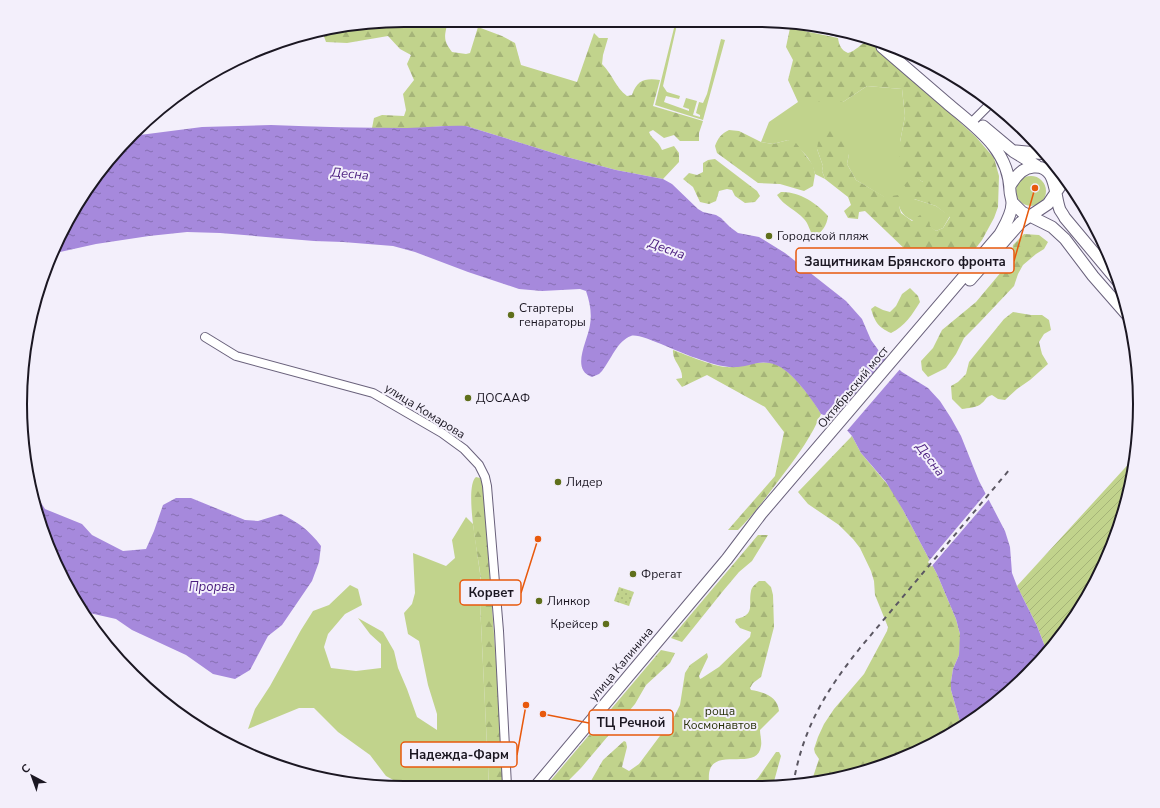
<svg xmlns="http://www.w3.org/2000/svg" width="1160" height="808" font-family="'Nunito Sans',sans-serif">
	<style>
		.grass { fill: #c1d38c }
		.forest { fill: url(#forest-firs) }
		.park { fill: url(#park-dots) }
		.garden { fill: url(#garden-furrows) }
		.water { fill: url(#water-ripples) }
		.pier { fill: #f3effb }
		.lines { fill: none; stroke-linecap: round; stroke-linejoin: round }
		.minor-casing { stroke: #69617b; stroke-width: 10 }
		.major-casing { stroke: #69617b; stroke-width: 13 }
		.minor { stroke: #fff; stroke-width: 8 }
		.major { stroke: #fff; stroke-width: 11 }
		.rail { stroke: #5b5762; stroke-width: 2; stroke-dasharray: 5 5; stroke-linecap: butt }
		.poi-dot { fill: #5f6f1b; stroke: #f3effb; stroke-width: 1.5 }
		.labels { text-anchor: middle; stroke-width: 4; stroke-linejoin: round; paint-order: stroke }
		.poi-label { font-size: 12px; fill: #1b1722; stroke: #f3effb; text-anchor: start }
		.street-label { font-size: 12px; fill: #1b1722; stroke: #f3effb }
		.park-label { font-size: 12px; fill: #293109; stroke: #f3effb }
		.water-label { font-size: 13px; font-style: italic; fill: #4a1d7f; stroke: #f3effb }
		.rim { fill: none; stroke: #1b1722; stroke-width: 2 }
		.leader { fill: none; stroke: #e8590c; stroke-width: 1.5 }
		.callout-dot { fill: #e8590c; stroke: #f3effb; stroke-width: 1.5 }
		.callout { fill: #f3effb; stroke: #e8590c; stroke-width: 1.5 }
		.callout-label { font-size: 13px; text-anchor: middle; font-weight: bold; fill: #1b1722 }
	</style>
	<defs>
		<pattern id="forest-firs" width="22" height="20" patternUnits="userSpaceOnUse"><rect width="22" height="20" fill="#c1d38c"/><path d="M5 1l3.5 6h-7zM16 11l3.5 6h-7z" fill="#a5b478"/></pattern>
		<pattern id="park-dots" width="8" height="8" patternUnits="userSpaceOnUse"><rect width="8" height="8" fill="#c1d38c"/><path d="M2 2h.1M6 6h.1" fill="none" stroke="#a5b478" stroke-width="1.8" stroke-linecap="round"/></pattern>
		<pattern id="garden-furrows" width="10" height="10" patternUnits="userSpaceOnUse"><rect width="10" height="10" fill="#c1d38c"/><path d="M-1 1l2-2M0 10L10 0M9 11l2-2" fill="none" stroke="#a5b478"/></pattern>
		<pattern id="water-ripples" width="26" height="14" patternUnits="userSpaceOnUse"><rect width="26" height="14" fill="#a689dc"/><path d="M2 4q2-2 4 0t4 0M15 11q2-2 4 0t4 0" fill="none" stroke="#866fb2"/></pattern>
	</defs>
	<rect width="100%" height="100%" fill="#f3effb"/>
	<!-- grass -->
	<path class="grass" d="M676 20H678L663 86 667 92 680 96 679 99 666 96 664 102 689 111V109L683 107 686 98 697 101 693 115 700 117V115L696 113 699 102 703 103 707 94 721 39 725 40 703 120 655 105Z
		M867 86 902 89 905 116 900 142 914 176 923 182V187H915L914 199 936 206 950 216 943 228 936 231C923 221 904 223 899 206L856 180 847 164 849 154 817 149 823 166 822 171 825 179 815 174C811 157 802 150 788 140L773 144 761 142 769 122 798 102H843Z
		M1016 191a15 15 0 1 1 30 0a15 15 0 1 1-30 0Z
		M466 517 473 524 480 573V603L489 787H406L386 776 370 755 338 732 314 708H299L248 729 255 709 270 686 301 630 313 611 329 605 350 585 358 589 362 605 345 614 328 634 324 647 331 668 356 671 381 668V644L370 634 358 618 383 632 394 651 398 668 407 689 417 717 437 730V714L428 685 419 641 408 634 404 613 412 604 415 593 413 553 446 566 455 558 452 540Z"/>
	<!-- forest -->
	<path class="forest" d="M424 20H448C445 36 442 39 452 52L466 54 470 53 478 27 502 36 515 43 521 65 577 82 594 33 599 38H608L603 55 602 64C613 75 615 87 627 96L632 95C637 80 645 78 660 80L653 106 703 121 699 133V141H680L674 135 664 138 653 130 649 132C652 140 658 140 662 150L674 146 679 153V162L663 179 616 170 563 156 466 126H443L422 128H372L374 118 382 115 404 116 406 110 403 94 414 80 407 64 411 55 400 49 388 36 347 43 326 42 322 31C354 27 388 17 419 27Z
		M790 28 838 38C839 45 841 50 848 53 856 51 860 44 868 41L878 47 976 137 994 158 999 176 998 207 994 218 982 240 960 269C951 262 938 266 928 269L920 261 909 253 865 211 859 212 858 219 848 218 844 211 851 205 848 197 825 179 822 171 823 166 817 149 819 135 826 128C839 129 846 134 853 144L849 154 847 164 856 180 885 197 898 195 901 201 899 206 901 213 912 221 920 215 929 217 930 226 936 231 943 228 950 217 936 206 914 199 904 185 908 181 915 187 923 186V182L902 170 899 158 900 142 905 116 902 89 867 86 843 102H798L788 80 793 60 786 47Z
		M729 130 739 131 761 142 773 144 788 140 796 143 813 165 815 174 813 186 804 191 780 184 758 183 717 153 715 146C718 138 721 134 729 130Z
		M715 159 757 191 760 196 755 202 745 203 735 196 732 190 727 189 719 191 716 201 709 204 700 202 693 187 683 179 689 173 697 175 703 172V163L708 160Z
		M781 192C798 191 817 203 828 216 827 225 822 233 814 236 809 231 809 224 804 219 796 210 784 206 777 195Z
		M1024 234 1039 235 1048 242 1044 249 1036 254 1023 265 1018 274 1014 286 979 323 964 338 956 354 946 368 928 377 922 370 921 361 933 348 942 330 976 302 1002 271 1012 252 1013 245Z
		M910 288 918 296 920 302C912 315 905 326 891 333 878 327 875 322 871 309L875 306 883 310 890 312 896 306 902 294Z
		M1013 312 1031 315H1042L1049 320 1051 330 1044 334 1039 342 1042 354 1048 364 1030 380 1017 389 1005 400 998 399 992 395C984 398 987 399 982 403 977 408 968 408 962 409L952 399 951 386 958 382 966 374 969 362 1004 319Z
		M673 350C687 355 712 366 726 367 737 368 746 363 757 363 763 362 772 362 778 365 793 373 813 399 821 414 812 435 799 454 785 472 770 492 756 512 738 530H728L775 476 784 432 765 407 707 375 682 387 676 379 682 378C683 367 672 361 673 350Z
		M852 436 861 453 893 491 937 574 956 619 960 634V644L959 655 953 669 951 682V690L961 725 926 748 811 783 819 759 815 753 814 749 818 737 824 724 834 709 864 674 887 631 888 627 875 595 874 581 871 571 860 548 853 539 839 525 808 504 798 492Z
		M476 477 480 478 483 483 502 744 503 786 489 787 480 603C480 593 481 582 480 572 478 555 464 487 476 477Z
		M758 535H768L752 561 739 572 723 591 682 642 671 638Z
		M759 581H765L771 587 773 595 774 627 761 677 753 683 750 688 751 690C764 692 778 697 779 711L760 730C760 735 762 741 761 746 758 770 721 750 711 767 708 772 709 780 709 785L588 786 603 760 624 741 626 742 627 747 622 767 629 771 639 764 674 717 680 705 685 673 690 665 707 653 708 657 699 676 700 679 702 678 719 667 750 637 751 632 740 628 735 622 736 619C756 615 748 605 751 591 752 586 756 584 759 581Z
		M661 650 675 653 670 663 646 685 635 704 581 768 570 779 566 786H546Z
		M776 752H779L781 756 773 785H750L758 778Z"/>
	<!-- park -->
	<path class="park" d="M619 587 634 592 629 606 614 601Z"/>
	<!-- garden -->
	<path class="garden" d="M1134 458 1127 503 1100 574 1061 638 1047 652 1037 626 1017 586Z"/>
	<!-- water -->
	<path class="water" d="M271 125C317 127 362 128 407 128 427 128 446 125 466 126L563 156 616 170 663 179 672 184 698 209 703 212 716 215 721 218 730 227 738 233 759 237 785 253 846 301 862 319 871 340 879 351 902 372 928 388 940 401 951 418 961 436 979 481 1005 531 1010 547 1012 573 1017 586 1037 626 1047 652 1009 693 961 725 951 690V682L953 669 959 655 960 634 956 619 937 574 903 510 886 482 861 453 852 436 845 428 829 417 821 414C813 400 791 370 776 365 760 359 752 366 738 367 723 368 710 363 696 358 684 355 639 332 631 336 617 341 611 360 602 371L599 374 592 377C570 370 588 340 590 325 592 314 590 302 586 291L580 289 542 291 519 289 468 272 415 252 393 246 343 242 314 241 220 233 187 232 149 236 96 244 51 254 115 151 132 136 202 127Z
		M27 462 36 481 34 492 45 509 82 524 92 535 123 551 146 549 154 531 163 505 176 498H191L245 520 258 521 281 514C298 522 309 530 321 546L319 562 312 581 282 625 268 636 250 670 235 679 213 674 186 655 132 630 116 619 85 612 60 574 27 479Z"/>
	<!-- pier -->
	<path class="pier" d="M888 356 901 368 846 432 832 421Z
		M987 492 990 498 931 567 928 562Z"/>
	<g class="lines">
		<defs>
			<path id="minor" d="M975 119 989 105
				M205 337 236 356 373 393 442 433 464 449 479 465 485 477 487 486 499 631 507 786"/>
			<path id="major" d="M744 20H746
				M819 26 837 30
				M983 126 1014 152 1037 166
				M1016 151 1047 154
				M1010 186C1015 177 1023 167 1034 167 1057 165 1054 195 1060 210 1062 213 1064 216 1065 218L1121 285
				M1012 202 1022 212 1052 227 1065 239 1093 276 1128 316
				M970 280 1021 222 1048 204 1065 179
				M536 786 727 559 761 514 1000 234C1005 225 1012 214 1012 203 1012 199 1010 195 1010 191 1009 149 976 128 947 103 925 84 903 65 882 47"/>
		</defs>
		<!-- minor casing -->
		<use href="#minor" class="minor-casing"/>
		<!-- major casing -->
		<use href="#major" class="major-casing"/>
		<!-- minor -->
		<use href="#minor" class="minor"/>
		<!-- major -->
		<use href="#major" class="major"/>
		<!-- rail -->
		<path class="rail" d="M793 785C803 728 825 692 860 648L1010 469"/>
	</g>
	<!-- markers -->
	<g class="poi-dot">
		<circle cx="769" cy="236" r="4"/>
		<circle cx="511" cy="315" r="4"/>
		<circle cx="468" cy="398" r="4"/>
		<circle cx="558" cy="482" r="4"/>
		<circle cx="633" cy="574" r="4"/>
		<circle cx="539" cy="601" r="4"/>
		<circle cx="606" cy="624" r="4"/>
	</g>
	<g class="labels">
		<!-- poi labels -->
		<g class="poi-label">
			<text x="777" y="240">Городской пляж</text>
			<text x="519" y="312">Стартеры<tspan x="519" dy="14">генараторы</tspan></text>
			<text x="476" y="402">ДОСААФ</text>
			<text x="566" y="486">Лидер</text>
			<text x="641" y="578">Фрегат</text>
			<text x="547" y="605">Линкор</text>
			<text x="598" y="628" text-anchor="end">Крейсер</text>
		</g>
		<!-- street labels -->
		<g class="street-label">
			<text transform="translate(853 387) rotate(-50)" y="4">Октябрьский мост</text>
			<text transform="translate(425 411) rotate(32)" y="4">улица Комарова</text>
			<text transform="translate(621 664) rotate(-50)" y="4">улица Калинина</text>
		</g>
		<!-- park labels -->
		<g class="park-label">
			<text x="720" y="715">роща<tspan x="720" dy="14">Космонавтов</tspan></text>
		</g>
		<!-- water labels -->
		<g class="water-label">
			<text transform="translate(350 173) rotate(5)" y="5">Десна</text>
			<text transform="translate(667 248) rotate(20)" y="5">Десна</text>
			<text transform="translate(931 459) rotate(53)" y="5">Десна</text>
			<text x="212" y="591">Прорва</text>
		</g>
	</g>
	<!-- crop -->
	<path d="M0 0H1160V808H0ZM404 27H756A377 377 0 0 1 1133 404V404A377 377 0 0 1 756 781H404A377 377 0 0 1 27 404V404A377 377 0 0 1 404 27Z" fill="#f3effb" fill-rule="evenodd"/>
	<path class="rim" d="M404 27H756A377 377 0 0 1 1133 404V404A377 377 0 0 1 756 781H404A377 377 0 0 1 27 404V404A377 377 0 0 1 404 27Z"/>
	<!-- callouts -->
	<path class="leader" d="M1035 188L1014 261M538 539L521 593M543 714L589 723M526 705L517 755"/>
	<g class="callout-dot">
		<circle cx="1035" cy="188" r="4"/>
		<circle cx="538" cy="539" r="4"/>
		<circle cx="543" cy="714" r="4"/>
		<circle cx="526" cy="705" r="4"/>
	</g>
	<g class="callout">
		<rect x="796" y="248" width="218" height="25" rx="4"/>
		<rect x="460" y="580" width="61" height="25" rx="4"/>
		<rect x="589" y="710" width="84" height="25" rx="4"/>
		<rect x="401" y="742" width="116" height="25" rx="4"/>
	</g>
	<g class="callout-label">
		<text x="905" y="266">Защитникам Брянского фронта</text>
		<text x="491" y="597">Корвет</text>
		<text x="631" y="727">ТЦ Речной</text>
		<text x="459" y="759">Надежда-Фарм</text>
	</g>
	<!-- north arrow -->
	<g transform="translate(32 776) rotate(319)" stroke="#f3effb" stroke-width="3" paint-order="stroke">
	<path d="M0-3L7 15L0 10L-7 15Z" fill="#1b1722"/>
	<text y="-6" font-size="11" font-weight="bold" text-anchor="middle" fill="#1b1722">С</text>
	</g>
</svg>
